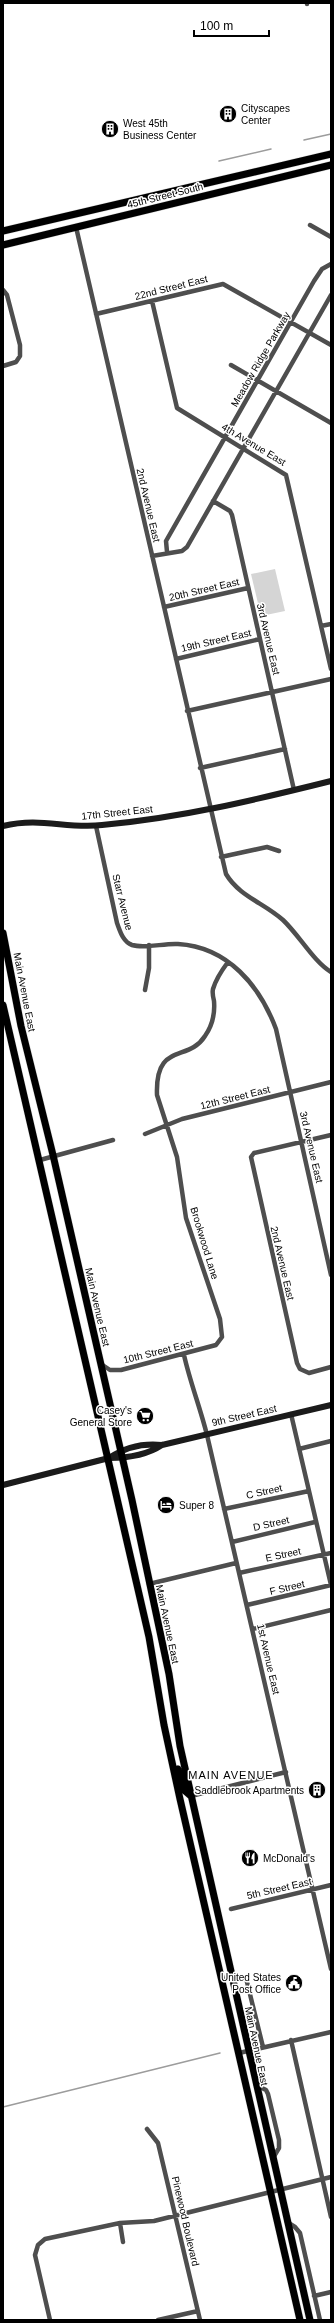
<svg xmlns="http://www.w3.org/2000/svg" width="334" height="2323" font-family="Helvetica,sans-serif">
	<style>
		.green { fill: #d5d5d5 }
		.lines { fill: none; stroke-linecap: round; stroke-linejoin: round }
		.stream { stroke: #9c9c9c; stroke-width: 1.5 }
		.primary-casing { stroke: #dbdbdb; stroke-width: 8 }
		.street { stroke: #4e4e4e; stroke-width: 4.5 }
		.secondary { stroke: #1b1b1b; stroke-width: 6 }
		.primary { stroke: #000; stroke-width: 7 }
		.labels { text-anchor: middle; stroke-width: 3; stroke-linejoin: round; paint-order: stroke }
		.poi-label { font-size: 10px; fill: #000; stroke: #fff; text-anchor: start }
		.street-label { font-size: 10px; fill: #000; stroke: #fff }
		.neighbourhood-label { font-size: 11px; letter-spacing: 1px; fill: #000; stroke: #fff }
	</style>
	<rect width="100%" height="100%" fill="#fff"/>
	<!-- green -->
	<path class="green" d="M275 569 285 611 261 616 251 574Z"/>
	<g class="lines">
		<!-- stream -->
		<path class="stream" d="M304 140 331 134
			M219 161 271 149
			M3 2107 220 2053"/>
		<defs>
			<path id="primary" d="M3 231 331 154
				M3 245 331 165
				M3 933 21 1026 53 1155 132 1500 169 1674 180 1746 310 2320
				M3 1005 149 1637 164 1725 180 1799 300 2320
				M178 1769 183 1789 191 1796"/>
		</defs>
		<!-- primary casing -->
		<use href="#primary" class="primary-casing"/>
		<!-- street -->
		<path class="street" d="M307 3V4
			M310 225 331 237
			M76 227 226 874C239 896 264 903 283 920 299 935 314 962 331 972
			M3 290 7 295 20 345V356L16 362 3 366
			M152 301 177 408 286 475 331 669
			M96 314 223 284 331 345
			M231 365 331 423
			M213 501 230 511 232 515 294 790
			M167 552 166 541 314 281 322 269 331 264
			M152 556 182 551 187 547 331 295
			M164 607 248 588
			M321 626 331 624
			M176 659 260 639
			M187 711 331 679
			M200 768 285 749
			M96 826 117 923C120 931 123 942 132 945 145 949 164 943 178 944 228 947 260 986 276 1029L331 1275
			M221 857 267 847 279 851
			M145 990 149 968V945
			M145 1134 182 1119 331 1082
			M331 1135 254 1153 251 1157 297 1363 300 1369 309 1373 331 1367
			M40 1160 113 1140
			M184 1355C190 1382 200 1407 207 1435L331 1969
			M101 1364 110 1370H121L216 1345 222 1337 220 1319 186 1218 177 1157 157 1095C155 1041 188 1063 205 1036 212 1026 215 1013 214 1001 213 997 212 993 213 989 216 979 222 970 228 962
			M299 1449 331 1441
			M224 1509 309 1491
			M232 1542 315 1522
			M239 1573 331 1553
			M149 1584 236 1563
			M247 1605 331 1585 291 1414
			M253 1629 331 1610
			M191 1796 286 1772
			M231 1909 331 1885
			M246 1978 263 2047
			M291 2040 331 2217
			M239 2053 331 2032
			M256 2085 266 2090 268 2094 279 2140V2148L273 2158
			M147 2129 158 2143 200 2320
			M287 2222 295 2227 300 2233 320 2320
			M120 2223 123 2242
			M314 2296 331 2292
			M50 2320 35 2255 38 2245 45 2239 120 2223 154 2221 331 2177
			M158 2320 198 2311"/>
		<!-- secondary -->
		<path class="secondary" d="M3 826C41 817 66 829 102 825 180 818 255 800 331 781
			M109 1458C124 1448 143 1443 162 1445L331 1405
			M3 1485 109 1458C127 1458 147 1455 162 1445"/>
		<!-- primary -->
		<use href="#primary" class="primary"/>
	</g>
	<!-- icons -->
	<defs>
		<symbol id="building-disc" viewBox="-11 -11 22 22"><circle r="9.5" fill="#000" stroke="#fff"/><path d="M-4-6H4V6H1V3H-1V6H-4ZM-2.5-4.3h1.7v1.8h-1.7ZM.8-4.3h1.7v1.8H.8ZM-2.5-1h1.7V.8h-1.7ZM.8-1h1.7V.8H.8Z" fill="#fff"/></symbol>
		<symbol id="supermarket-disc" viewBox="-11 -11 22 22"><circle r="9.5" fill="#000" stroke="#fff"/><path d="M-6-5.5h2.5l.6 2H6L4.5 2H-2.5L-4.4-4H-6ZM-1.5 3.2a1.3 1.3 0 1 0 .1 0ZM3 3.2a1.3 1.3 0 1 0 .1 0Z" fill="#fff"/></symbol>
		<symbol id="hotel-disc" viewBox="-11 -11 22 22"><circle r="9.5" fill="#000" stroke="#fff"/><path d="M-6-4.5h1.5V1H6V5H4.5V3h-9V5H-6ZM-4 0a1.8 1.8 0 1 1 3.6 0ZM.5 0V-2.5h3Q6-2.5 6 0Z" fill="#fff"/></symbol>
		<symbol id="restaurant-disc" viewBox="-11 -11 22 22"><circle r="9.5" fill="#000" stroke="#fff"/><path d="M-5-6h1v4h1v-4h1v4h1v-4h1v5L-1.5 .5V6h-2V.5L-5-1ZM5-6V6H3V1.5H1.5Q1.5-4 5-6Z" fill="#fff"/></symbol>
		<symbol id="civic-disc" viewBox="-11 -11 22 22"><circle r="9.5" fill="#000" stroke="#fff"/><path d="M-.6-6.5H3V-4.5H.6V-3L4-1V1h2V6H-6V1h2V-1L-.6-3ZM-1.2 2.5V6h2.4V2.5Z" fill="#fff"/></symbol>
	</defs>
	<g fill-rule="evenodd">
		<use href="#building-disc" x="218" y="104" width="20" height="20"/>
		<use href="#building-disc" x="100" y="119" width="20" height="20"/>
		<use href="#supermarket-disc" x="135" y="1406" width="20" height="20"/>
		<use href="#hotel-disc" x="156" y="1495" width="20" height="20"/>
		<use href="#building-disc" x="307" y="1780" width="20" height="20"/>
		<use href="#restaurant-disc" x="240" y="1848" width="20" height="20"/>
		<use href="#civic-disc" x="284" y="1973" width="20" height="20"/>
	</g>
	<g class="labels">
		<!-- poi labels -->
		<g class="poi-label">
			<text x="241" y="112">Cityscapes<tspan x="241" dy="12">Center</tspan></text>
			<text x="123" y="127">West 45th<tspan x="123" dy="12">Business Center</tspan></text>
			<text x="132" y="1414" text-anchor="end">Casey's<tspan x="132" dy="12">General Store</tspan></text>
			<text x="179" y="1509">Super 8</text>
			<text x="304" y="1794" text-anchor="end">Saddlebrook Apartments</text>
			<text x="263" y="1862">McDonald's</text>
			<text x="281" y="1981" text-anchor="end">United States<tspan x="281" dy="12">Post Office</tspan></text>
		</g>
		<!-- street labels -->
		<g class="street-label">
			<text transform="translate(165 195) rotate(-14)" y="4">45th Street South</text>
			<text transform="translate(171 287) rotate(-14)" y="4">22nd Street East</text>
			<text transform="translate(260 359) rotate(-60)" y="4">Meadow Ridge Parkway</text>
			<text transform="translate(254 444) rotate(31)" y="4">4th Avenue East</text>
			<text transform="translate(149 505) rotate(77)" y="4">2nd Avenue East</text>
			<text transform="translate(204 589) rotate(-13)" y="4">20th Street East</text>
			<text transform="translate(269 639) rotate(77)" y="4">3rd Avenue East</text>
			<text transform="translate(216 640) rotate(-13)" y="4">19th Street East</text>
			<text transform="translate(117 812) rotate(-6)" y="4">17th Street East</text>
			<text transform="translate(123 902) rotate(76)" y="4">Starr Avenue</text>
			<text transform="translate(25 992) rotate(79)" y="4">Main Avenue East</text>
			<text transform="translate(235 1097) rotate(-14)" y="4">12th Street East</text>
			<text transform="translate(312 1147) rotate(77)" y="4">3rd Avenue East</text>
			<text transform="translate(205 1243) rotate(73)" y="4">Brookwood Lane</text>
			<text transform="translate(283 1263) rotate(77)" y="4">2nd Avenue East</text>
			<text transform="translate(98 1307) rotate(77)" y="4">Main Avenue East</text>
			<text transform="translate(158 1351) rotate(-14)" y="4">10th Street East</text>
			<text transform="translate(244 1415) rotate(-13)" y="4">9th Street East</text>
			<text transform="translate(264 1491) rotate(-13)" y="4">C Street</text>
			<text transform="translate(271 1523) rotate(-13)" y="4">D Street</text>
			<text transform="translate(283 1554) rotate(-12)" y="4">E Street</text>
			<text transform="translate(287 1587) rotate(-13)" y="4">F Street</text>
			<text transform="translate(168 1624) rotate(78)" y="4">Main Avenue East</text>
			<text transform="translate(269 1659) rotate(77)" y="4">1st Avenue East</text>
			<text transform="translate(279 1888) rotate(-13)" y="4">5th Street East</text>
			<text transform="translate(257 2046) rotate(78)" y="4">Main Avenue East</text>
			<text transform="translate(186 2221) rotate(77)" y="4">Pinewood Boulevard</text>
		</g>
		<!-- neighbourhood labels -->
		<g class="neighbourhood-label">
			<text x="231" y="1779">MAIN AVENUE</text>
		</g>
	</g>
	<!-- border -->
	<rect width="334" height="2323" fill="none" stroke="#000000" stroke-width="8"/>
	<!-- scale -->
	<path d="M194 30v6h75v-6" fill="none" stroke="#000000" stroke-width="2"/>
	<text x="200" y="30" font-size="12" fill="#000000" stroke="#ffffff" stroke-width="3" paint-order="stroke">100 m</text>
</svg>
